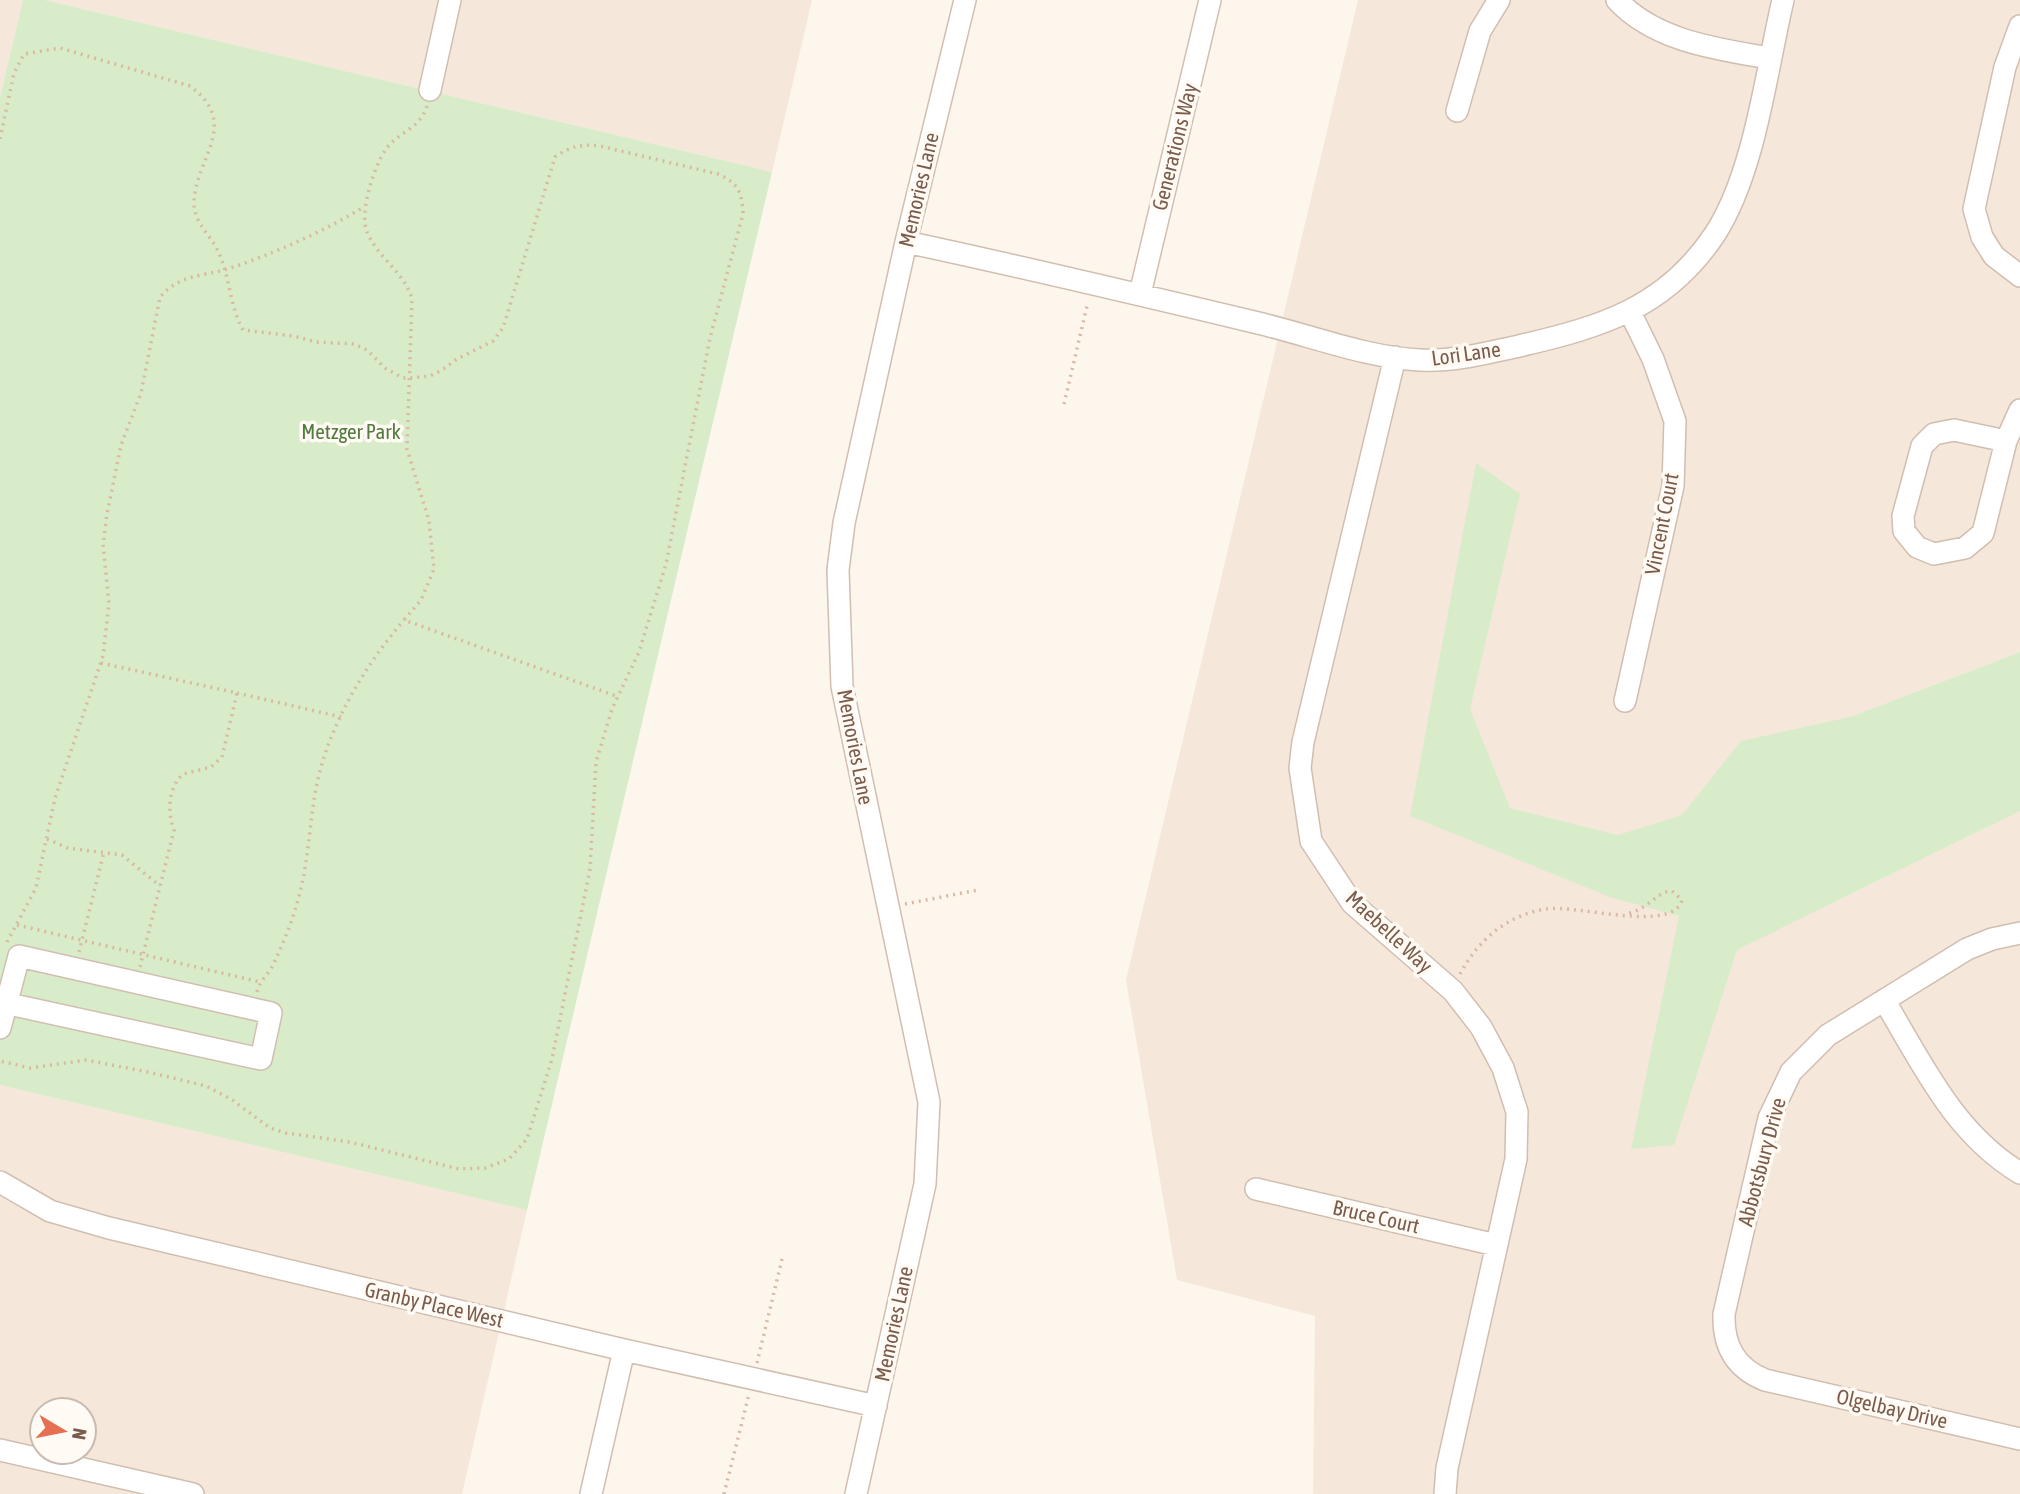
<svg xmlns="http://www.w3.org/2000/svg" width="2020" height="1494" font-family="'Asap Condensed',sans-serif">
	<style>
		.residential { fill: #f5e8da; fill-rule: evenodd }
		.green { fill: #d8ecc9 }
		.lines { fill: none; stroke-linecap: round; stroke-linejoin: round }
		.minor-casing { stroke: #d1beb0; stroke-width: 24 }
		.path { stroke: #d9b8a5; stroke-width: 3.5; stroke-dasharray: 2 5; stroke-linecap: butt }
		.minor { stroke: #fff; stroke-width: 21 }
		.labels { text-anchor: middle; stroke-width: 7; stroke-linejoin: round; paint-order: stroke }
		.street-label { font-size: 21px; fill: #7a5c4d; stroke: #fffaf3 }
		.park-label { font-size: 21px; fill: #537a41; stroke: #fffaf3 }
	</style>
	<rect width="100%" height="100%" fill="#fdf6ec"/>
	<!-- residential -->
	<path class="residential" d="M0 0H23L0 97Z
		M45 0H812L772 172Z
		M1358 0H2020V652L1850 717 1739 949 2020 811V1494H1313L1315 1316 1177 1280 1126 980Z
		M0 1085 527 1210 462 1494H0ZM42 1410H84V1452H42Z"/>
	<!-- green -->
	<path class="green" d="M23 0H45L772 172 527 1210 0 1085V97Z
		M1476 463 1520 494 1470 709 1510 808 1618 835 1682 815 1741 741 1850 717 2020 652V811L1737 950 1674 1145 1631 1149 1679 916 1610 897 1410 816Z"/>
	<g class="lines">
		<defs>
			<path id="minor" d="M1617 0C1655 41 1717 49 1769 58
				M2020 26 2005 67 1974 209 1982 237 1994 256 2020 276
				M430 90 450 0
				M1457 111 1480 31 1499 0
				M906 242C1024 267 1141 295 1258 323 1309 335 1368 358 1420 360 1454 362 1486 353 1519 346 1601 327 1666 308 1715 234 1755 172 1766 72 1783 0
				M1140 294 1210 0
				M1395 357 1303 742 1300 768 1311 841 1352 903 1453 991 1481 1027 1503 1068 1517 1112 1516 1159 1447 1468 1445 1494
				M2006 441 1954 430 1934 434 1922 446 1903 516 1904 531 1917 547 1934 554 1965 548 1983 533 2006 441 2020 410
				M1625 701 1673 486 1675 421 1653 359 1630 312
				M2020 933 1992 939 1967 949 1828 1035 1791 1072 1769 1118 1724 1314C1723 1345 1735 1368 1765 1380L2020 1439
				M1884 1000C1923 1065 1954 1133 2020 1173
				M0 1028 19 956 271 1013 261 1059 9 1004
				M0 1182 50 1211 109 1228 624 1350 876 1406
				M1256 1189 1496 1245
				M0 1450 193 1494
				M591 1494 624 1350
				M856 1494 925 1184 929 1102 842 686 838 570 844 523 906 242 965 0"/>
		</defs>
		<!-- minor casing -->
		<use href="#minor" class="minor-casing"/>
		<!-- path -->
		<path class="path" d="M427 106C419 130 398 132 386 149 374 166 359 213 367 232 378 258 405 273 412 299L407 449 429 521 434 569 421 600 404 620 619 697
			M0 139 14 73 24 54 60 48 190 86C241 124 196 157 194 202 194 223 208 232 217 249 230 274 229 305 243 330L294 336 316 342 354 344 367 350 385 368 403 378H411L430 376 442 370 457 359 493 341 503 328 555 157C570 146 582 144 600 146L718 174C738 183 742 192 743 214L710 338 666 564 639 652 612 709 596 762 590 869 552 1059 527 1139 509 1159 485 1168 459 1169 350 1142 286 1133 270 1128 231 1099 206 1086 148 1072 86 1060 30 1068 0 1061
			M1064 404 1088 302
			M101 663 237 693 222 757 211 767 183 774C168 788 167 812 174 830L140 967
			M237 693 341 717
			M47 839 68 848 122 855 160 886
			M905 904 978 890
			M17 925 260 982
			M7 942 36 888 55 798 103 656 109 603 103 544 107 514 121 445 141 393 160 297C178 276 200 276 224 270 240 265 256 259 271 253 303 240 334 225 364 207
			M79 952 104 852
			M1460 974C1478 940 1507 915 1546 909 1576 904 1673 934 1682 900L1672 891C1657 891 1647 911 1625 914
			M257 992C260 980 268 975 273 965 283 944 292 922 298 900 308 865 309 830 315 794 326 730 362 669 404 620
			M757 1363 783 1255
			M724 1494 749 1394"/>
		<!-- minor -->
		<use href="#minor" class="minor"/>
	</g>
	<g class="labels">
		<!-- street labels -->
		<g class="street-label">
			<text transform="translate(1175 147) rotate(-76)" y="7">Generations Way</text>
			<text transform="translate(919 190) rotate(-77)" y="7">Memories Lane</text>
			<text transform="translate(1466 354) rotate(-8)" y="7">Lori Lane</text>
			<text transform="translate(1662 524) rotate(-79)" y="7">Vincent Court</text>
			<text transform="translate(855 747) rotate(79)" y="7">Memories Lane</text>
			<text transform="translate(1389 932) rotate(43)" y="7">Maebelle Way</text>
			<text transform="translate(1762 1162) rotate(-75)" y="7">Abbotsbury Drive</text>
			<text transform="translate(1376 1217) rotate(13)" y="7">Bruce Court</text>
			<text transform="translate(434 1305) rotate(13)" y="7">Granby Place West</text>
			<text transform="translate(894 1324) rotate(-78)" y="7">Memories Lane</text>
			<text transform="translate(1892 1409) rotate(13)" y="7">Olgelbay Drive</text>
		</g>
		<!-- park labels -->
		<g class="park-label">
			<text x="351" y="439">Metzger Park</text>
		</g>
	</g>
	<!-- north arrow -->
	<g transform="translate(63 1431) rotate(100)"><circle r="33" fill="#fffaf3" stroke="#cabbb1" stroke-width="2"/>
	<path d="M0-5L12 26L0 18L-12 26Z" fill="#e76f51"/>
	<text y="-10" font-size="19" font-weight="bold" text-anchor="middle" fill="#7a5c4d">N</text>
	</g>
</svg>
